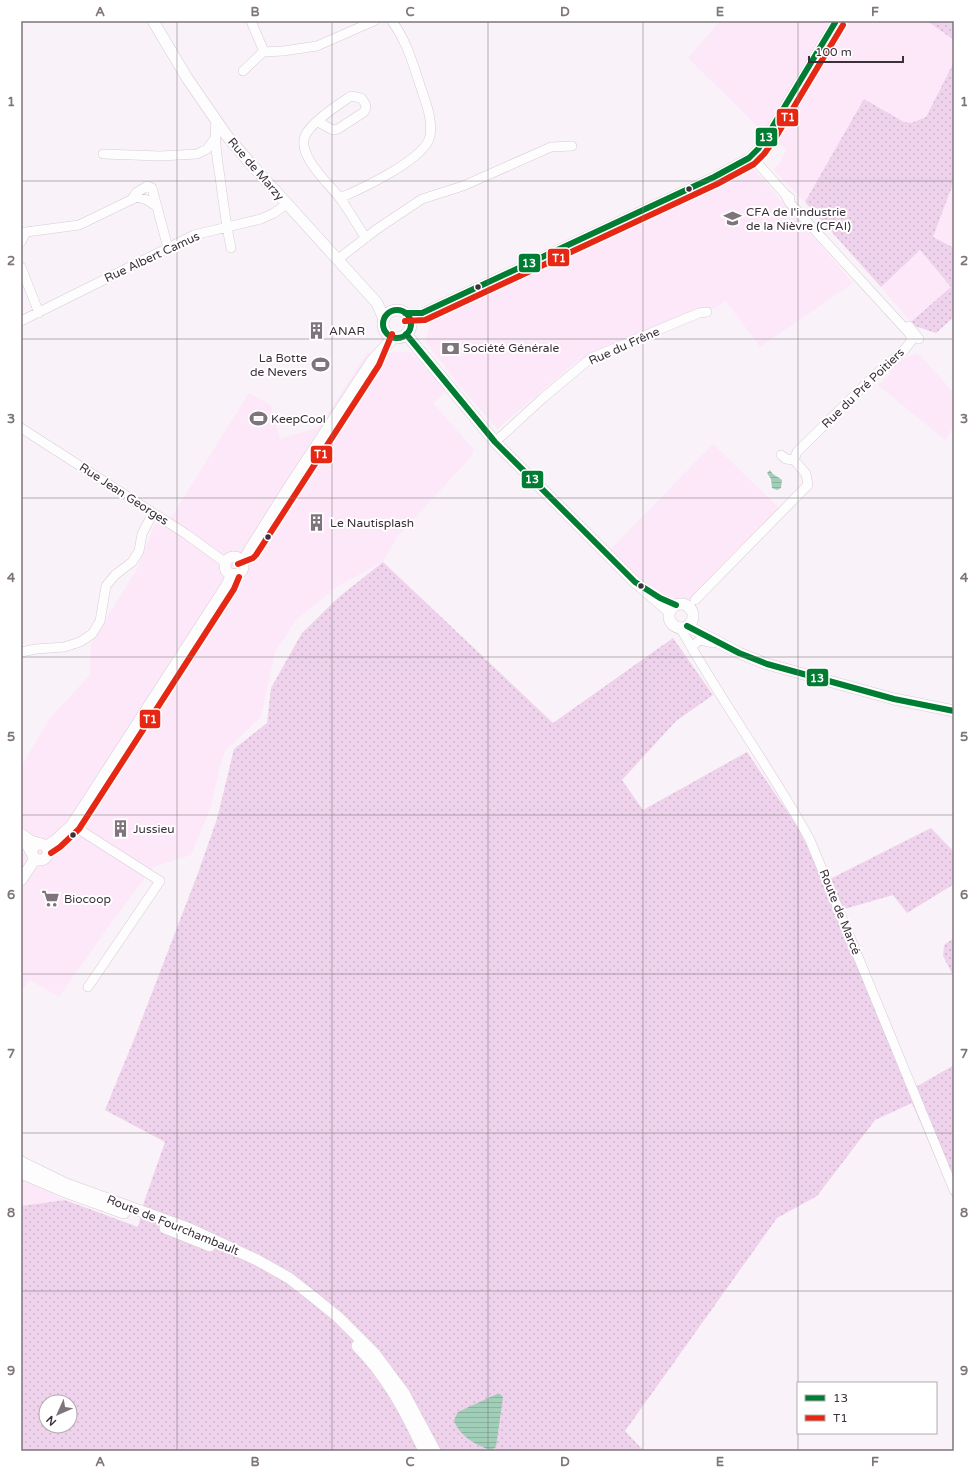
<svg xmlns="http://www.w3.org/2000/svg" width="975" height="1472" font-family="'Varela Round',sans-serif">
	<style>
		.built { fill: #fce8f9 }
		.grass { fill: url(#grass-dots); fill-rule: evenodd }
		.water { fill: url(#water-rules) }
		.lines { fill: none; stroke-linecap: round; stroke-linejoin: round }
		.minor-casing { stroke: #d6ccd4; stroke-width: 10 }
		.major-casing { stroke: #d6ccd4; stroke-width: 12 }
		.minor { stroke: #fefdfe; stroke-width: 9 }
		.major { stroke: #fefdfe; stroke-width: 11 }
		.bus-1-casing { stroke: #fff; stroke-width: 9 }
		.bus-2-casing { stroke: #fff; stroke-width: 9 }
		.bus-1 { stroke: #007d32; stroke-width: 6 }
		.bus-2 { stroke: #e52713; stroke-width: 6 }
		.grid { fill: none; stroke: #7e747c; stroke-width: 1; stroke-opacity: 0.55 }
		.bus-dot { fill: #3c303a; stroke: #fff; stroke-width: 1.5 }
		.labels { text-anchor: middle; stroke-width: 4; stroke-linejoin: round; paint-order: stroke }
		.street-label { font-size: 12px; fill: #3c303a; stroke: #fff }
		.poi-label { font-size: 12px; fill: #3c303a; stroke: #fff; text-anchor: start }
		.line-badge { stroke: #fff; stroke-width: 1.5 }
		.badge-label { font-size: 11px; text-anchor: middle; font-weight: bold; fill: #fff }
		.neatline { fill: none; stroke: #7e747c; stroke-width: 1.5 }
		.grid-label { font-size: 13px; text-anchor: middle; font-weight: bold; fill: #7e747c }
	</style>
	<defs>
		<pattern id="grass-dots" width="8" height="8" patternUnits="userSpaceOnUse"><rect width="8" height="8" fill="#efd2eb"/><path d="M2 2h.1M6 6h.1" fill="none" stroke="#ceb5ca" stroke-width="1.8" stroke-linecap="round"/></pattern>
		<pattern id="water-rules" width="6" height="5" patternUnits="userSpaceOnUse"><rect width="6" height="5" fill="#a0ceb8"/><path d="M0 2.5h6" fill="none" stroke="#8bb19f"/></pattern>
	</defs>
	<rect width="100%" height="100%" fill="#f9f2f8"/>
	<!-- built -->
	<path class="built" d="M720 21H927L954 40V62L926 117 911 123 904 122 864 99 805 202 773 169 780 163 786 149 756 125 688 58Z
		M752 167 853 283 760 347 726 301 715 308 689 313 638 337 577 361 497 429 459 385 426 342 431 318Z
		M954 181V248L933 237Z
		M919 250 951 287 911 322 881 287Z
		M411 352 446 391 433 403 474 450 470 458 397 537 383 562 338 586 296 620 275 652 261 717 225 751 221 763 210 809 191 855 153 867 111 923 59 997 30 980 21 991V767L50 718 90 675 91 643 136 571 155 524 172 516 249 393 271 405 280 439 319 427 367 353Z
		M918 353 954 393V426L945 440 878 385 891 374 889 371 899 360Z
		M713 444 780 509 693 598 686 601 670 599 644 585 610 550Z
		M21 1178 65 1200 21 1206Z"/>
	<!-- grass -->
	<path class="grass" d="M927 21H954V40Z
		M954 62V181L933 237 954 248V317L936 333 915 326 911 322 951 287 920 250 881 287 805 202 864 99 904 122 911 123 926 117Z
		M383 562 553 723 673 638 713 695 676 721 622 780 643 810 747 752 799 829 824 882 931 828 954 852V884L907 913 893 895 834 912 909 1091 954 1065V1201L912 1103 875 1120 817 1196 777 1218 625 1431 644 1451H21V1206L65 1200 138 1227 144 1202 165 1142 105 1110 135 1037 198 873 217 819 234 749 267 723 271 688 302 633 339 597ZM46 1402H70V1426H46Z
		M954 938V977L943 956 944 945Z"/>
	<!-- water -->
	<path class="water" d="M770 470C773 476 778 476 782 480L781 488 777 490 772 488 771 479 767 473Z
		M497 1394H500L503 1397 496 1447 491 1450C477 1446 458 1435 454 1420L458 1412Z"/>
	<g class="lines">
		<defs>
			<path id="minor" d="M251 21 263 49V52L283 51 317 46 374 21
				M243 71 263 52
				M216 121C214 140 217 159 220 177 223 201 226 224 231 248
				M318 122 333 130 338 129 364 112C368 106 365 103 361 98L351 96C338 105 311 122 305 136 297 155 328 183 339 197 349 210 357 225 366 238
				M103 154 160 156 197 154 207 149 216 137
				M751 156 785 194 790 198
				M340 198C361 189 426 159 430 136 433 118 425 101 420 85 412 61 407 42 392 21
				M132 199 136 193 147 186 152 188 168 248
				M21 232H26L79 225 137 197 147 200 156 206
				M21 242 26 232
				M337 260 377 229 422 199 463 186 551 147 572 146
				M21 267 39 313
				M405 313H422
				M21 321 194 235 261 219 274 213 287 204
				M410 324 422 313 714 177 749 158 758 149 767 136 836 21
				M909 326 919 339
				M21 428 186 534 226 563
				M495 442 543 398 591 358 699 313 707 312
				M781 455 786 459 794 460
				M695 600 808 485 806 474 794 460 797 452 873 377 905 349 912 340 909 333 789 202 785 194
				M680 627C720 700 770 767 810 840L954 1190
				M692 646 700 640 714 643
				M21 652 36 649 64 647 80 642 92 634 100 621 106 586 115 575 132 562 139 551 142 534 153 513
				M72 825 160 881 88 987
				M21 833 31 840 41 843
				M21 836 33 857"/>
			<path id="major" d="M153 21 187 78 227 136 250 163 377 303 384 319
				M383 324a14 14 0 1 1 28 0a14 14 0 1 1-28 0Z
				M406 334 495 442 635 582 670 612
				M225 566a9 9 0 1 1 18 0a9 9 0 1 1-18 0Z
				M243 563 249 551 286 492 372 361 393 338
				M669 616a12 12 0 1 1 24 0a12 12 0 1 1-24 0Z
				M687 626 739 653 767 664 894 699 954 711
				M32 852a8 8 0 1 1 16 0a8 8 0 1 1-16 0Z
				M47 846 55 841 72 825 227 585 232 574
				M21 880 35 859
				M21 1162 66 1184 190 1229 257 1260 289 1278 307 1292 338 1317 375 1354 404 1393 435 1451
				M21 1173 63 1191 124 1213
				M165 1228 210 1246
				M357 1346C387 1376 406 1413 424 1451"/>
		</defs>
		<!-- minor casing -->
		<use href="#minor" class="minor-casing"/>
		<!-- major casing -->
		<use href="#major" class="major-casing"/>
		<!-- minor -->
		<use href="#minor" class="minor"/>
		<!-- major -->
		<use href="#major" class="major"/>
		<defs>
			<path id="bus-1" d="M383 324a14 14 0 1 1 28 0a14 14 0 1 1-28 0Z
				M405 313H422L714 177 749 158 758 149 767 136 836 21
				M406 334 495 442 635 582 660 598 676 605
				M687 626 739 653 767 664 894 699 954 711"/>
			<path id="bus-2" d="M405 321 425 320 717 184 754 164 764 154 774 140 843 25
				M238 564 253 558 256 555 379 365 392 334
				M51 853 60 847 79 829 234 589 239 577"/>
		</defs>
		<!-- bus-1 casing -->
		<use href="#bus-1" class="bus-1-casing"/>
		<!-- bus-2 casing -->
		<use href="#bus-2" class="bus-2-casing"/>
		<!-- bus-1 -->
		<use href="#bus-1" class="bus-1"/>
		<!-- bus-2 -->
		<use href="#bus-2" class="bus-2"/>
	</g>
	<!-- grid -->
	<path class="grid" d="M177 21V1451M332 21V1451M488 21V1451M643 21V1451M798 21V1451M21 181H954M21 339H954M21 498H954M21 657H954M21 815H954M21 974H954M21 1133H954M21 1291H954"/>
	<!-- icons -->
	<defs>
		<symbol id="university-bare" viewBox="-9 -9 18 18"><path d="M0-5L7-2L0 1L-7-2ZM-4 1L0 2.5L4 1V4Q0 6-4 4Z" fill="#7e747c" stroke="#fff" stroke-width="2.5" paint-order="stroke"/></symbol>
		<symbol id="building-bare" viewBox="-9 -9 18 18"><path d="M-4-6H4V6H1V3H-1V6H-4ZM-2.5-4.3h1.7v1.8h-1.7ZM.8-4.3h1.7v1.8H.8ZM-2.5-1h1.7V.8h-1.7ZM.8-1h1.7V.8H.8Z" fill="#7e747c" stroke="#fff" stroke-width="2.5" paint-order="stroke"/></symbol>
		<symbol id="bank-bare" viewBox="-9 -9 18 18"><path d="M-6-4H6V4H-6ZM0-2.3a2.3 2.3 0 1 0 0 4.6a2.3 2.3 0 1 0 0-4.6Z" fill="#7e747c" stroke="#fff" stroke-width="2.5" paint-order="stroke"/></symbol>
		<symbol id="stadium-bare" viewBox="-9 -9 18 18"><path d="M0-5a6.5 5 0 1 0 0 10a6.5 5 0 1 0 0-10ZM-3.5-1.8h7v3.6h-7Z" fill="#7e747c" stroke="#fff" stroke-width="2.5" paint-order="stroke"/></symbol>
		<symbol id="supermarket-bare" viewBox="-9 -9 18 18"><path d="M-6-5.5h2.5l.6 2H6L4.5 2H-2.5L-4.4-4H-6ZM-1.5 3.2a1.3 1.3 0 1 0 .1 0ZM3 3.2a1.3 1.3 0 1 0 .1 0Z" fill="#7e747c" stroke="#fff" stroke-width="2.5" paint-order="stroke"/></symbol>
	</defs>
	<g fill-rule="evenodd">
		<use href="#university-bare" x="720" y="206" width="25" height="25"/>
		<use href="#building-bare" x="304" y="318" width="25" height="25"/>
		<use href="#bank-bare" x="438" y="336" width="25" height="25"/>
		<use href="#stadium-bare" x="308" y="352" width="25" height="25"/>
		<use href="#stadium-bare" x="246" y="406" width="25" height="25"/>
		<use href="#building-bare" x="304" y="510" width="25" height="25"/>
		<use href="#building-bare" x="108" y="816" width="25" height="25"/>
		<use href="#supermarket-bare" x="38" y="886" width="25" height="25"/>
	</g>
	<!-- markers -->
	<g class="bus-dot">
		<circle cx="689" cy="189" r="3.5"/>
		<circle cx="478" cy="287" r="3.5"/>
		<circle cx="268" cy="537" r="3.5"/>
		<circle cx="641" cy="586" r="3.5"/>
		<circle cx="73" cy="835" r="3.5"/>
	</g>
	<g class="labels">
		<!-- street labels -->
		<g class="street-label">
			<text transform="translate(256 169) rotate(49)" y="4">Rue de Marzy</text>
			<text transform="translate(152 257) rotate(-25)" y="4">Rue Albert Camus</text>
			<text transform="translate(624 346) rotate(-24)" y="4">Rue du Frêne</text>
			<text transform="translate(863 388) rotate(-44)" y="4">Rue du Pré Poitiers</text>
			<text transform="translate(124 494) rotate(33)" y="4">Rue Jean Georges</text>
			<text transform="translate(840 912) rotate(68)" y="4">Route de Marcé</text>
			<text transform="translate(173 1225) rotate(22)" y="4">Route de Fourchambault</text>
		</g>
		<!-- poi labels -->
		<g class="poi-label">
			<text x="746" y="216">CFA de l'industrie<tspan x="746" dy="14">de la Nièvre (CFAI)</tspan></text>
			<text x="329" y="335">ANAR</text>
			<text x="463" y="352">Société Générale</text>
			<text x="307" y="362" text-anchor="end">La Botte<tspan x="307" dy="14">de Nevers</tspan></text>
			<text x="271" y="423">KeepCool</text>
			<text x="330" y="527">Le Nautisplash</text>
			<text x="133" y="833">Jussieu</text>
			<text x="64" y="903">Biocoop</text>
		</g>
	</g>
	<g class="line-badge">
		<rect x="776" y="108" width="23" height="19" rx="4" fill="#e52713"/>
		<rect x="755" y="127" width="23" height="20" rx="4" fill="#007d32"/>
		<rect x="547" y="248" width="23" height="19" rx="4" fill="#e52713"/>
		<rect x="518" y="253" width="23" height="20" rx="4" fill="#007d32"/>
		<rect x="310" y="445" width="23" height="19" rx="4" fill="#e52713"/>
		<rect x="521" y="470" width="23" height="19" rx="4" fill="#007d32"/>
		<rect x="806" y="668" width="23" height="19" rx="4" fill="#007d32"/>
		<rect x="139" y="709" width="22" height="20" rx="4" fill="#e52713"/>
	</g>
	<g class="badge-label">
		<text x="788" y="121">T1</text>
		<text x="766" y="141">13</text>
		<text x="559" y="262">T1</text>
		<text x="529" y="267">13</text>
		<text x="321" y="458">T1</text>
		<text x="532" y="483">13</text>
		<text x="817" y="682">13</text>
		<text x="150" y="723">T1</text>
	</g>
	<!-- border -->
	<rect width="975" height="1472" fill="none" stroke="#ffffff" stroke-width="44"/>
	<!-- legend -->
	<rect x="797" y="1382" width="140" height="52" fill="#ffffff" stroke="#b1acb0"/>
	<rect x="805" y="1395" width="20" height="6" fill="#007d32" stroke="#b1acb0"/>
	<text x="833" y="1402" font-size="12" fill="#3c303a">13</text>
	<rect x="805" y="1415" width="20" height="6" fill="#e52713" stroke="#b1acb0"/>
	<text x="833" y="1422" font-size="12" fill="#3c303a">T1</text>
	<!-- north arrow -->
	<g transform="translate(58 1414) rotate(225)"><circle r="19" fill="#ffffff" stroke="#b1acb0"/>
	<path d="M0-3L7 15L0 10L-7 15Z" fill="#7e747c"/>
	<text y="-6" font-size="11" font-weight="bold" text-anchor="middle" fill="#3c303a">N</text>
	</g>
	<!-- scale -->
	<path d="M809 56v6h94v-6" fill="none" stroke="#3c303a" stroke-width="2"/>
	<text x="815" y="56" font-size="12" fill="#3c303a" stroke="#ffffff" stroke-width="3" paint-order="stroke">100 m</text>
	<rect x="22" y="22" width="931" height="1428" class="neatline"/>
	<g class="grid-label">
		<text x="100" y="16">A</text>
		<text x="255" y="16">B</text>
		<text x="410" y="16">C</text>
		<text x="565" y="16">D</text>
		<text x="720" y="16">E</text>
		<text x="875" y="16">F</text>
		<text x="11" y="106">1</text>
		<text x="964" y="106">1</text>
		<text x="11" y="265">2</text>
		<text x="964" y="265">2</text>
		<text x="11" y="423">3</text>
		<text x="964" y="423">3</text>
		<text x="11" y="582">4</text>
		<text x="964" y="582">4</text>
		<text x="11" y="741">5</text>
		<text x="964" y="741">5</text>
		<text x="11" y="899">6</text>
		<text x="964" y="899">6</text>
		<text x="11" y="1058">7</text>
		<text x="964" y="1058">7</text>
		<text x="11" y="1217">8</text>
		<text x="964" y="1217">8</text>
		<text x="11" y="1375">9</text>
		<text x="964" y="1375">9</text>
		<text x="100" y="1466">A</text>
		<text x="255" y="1466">B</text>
		<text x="410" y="1466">C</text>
		<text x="565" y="1466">D</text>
		<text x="720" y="1466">E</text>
		<text x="875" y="1466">F</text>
	</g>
</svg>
